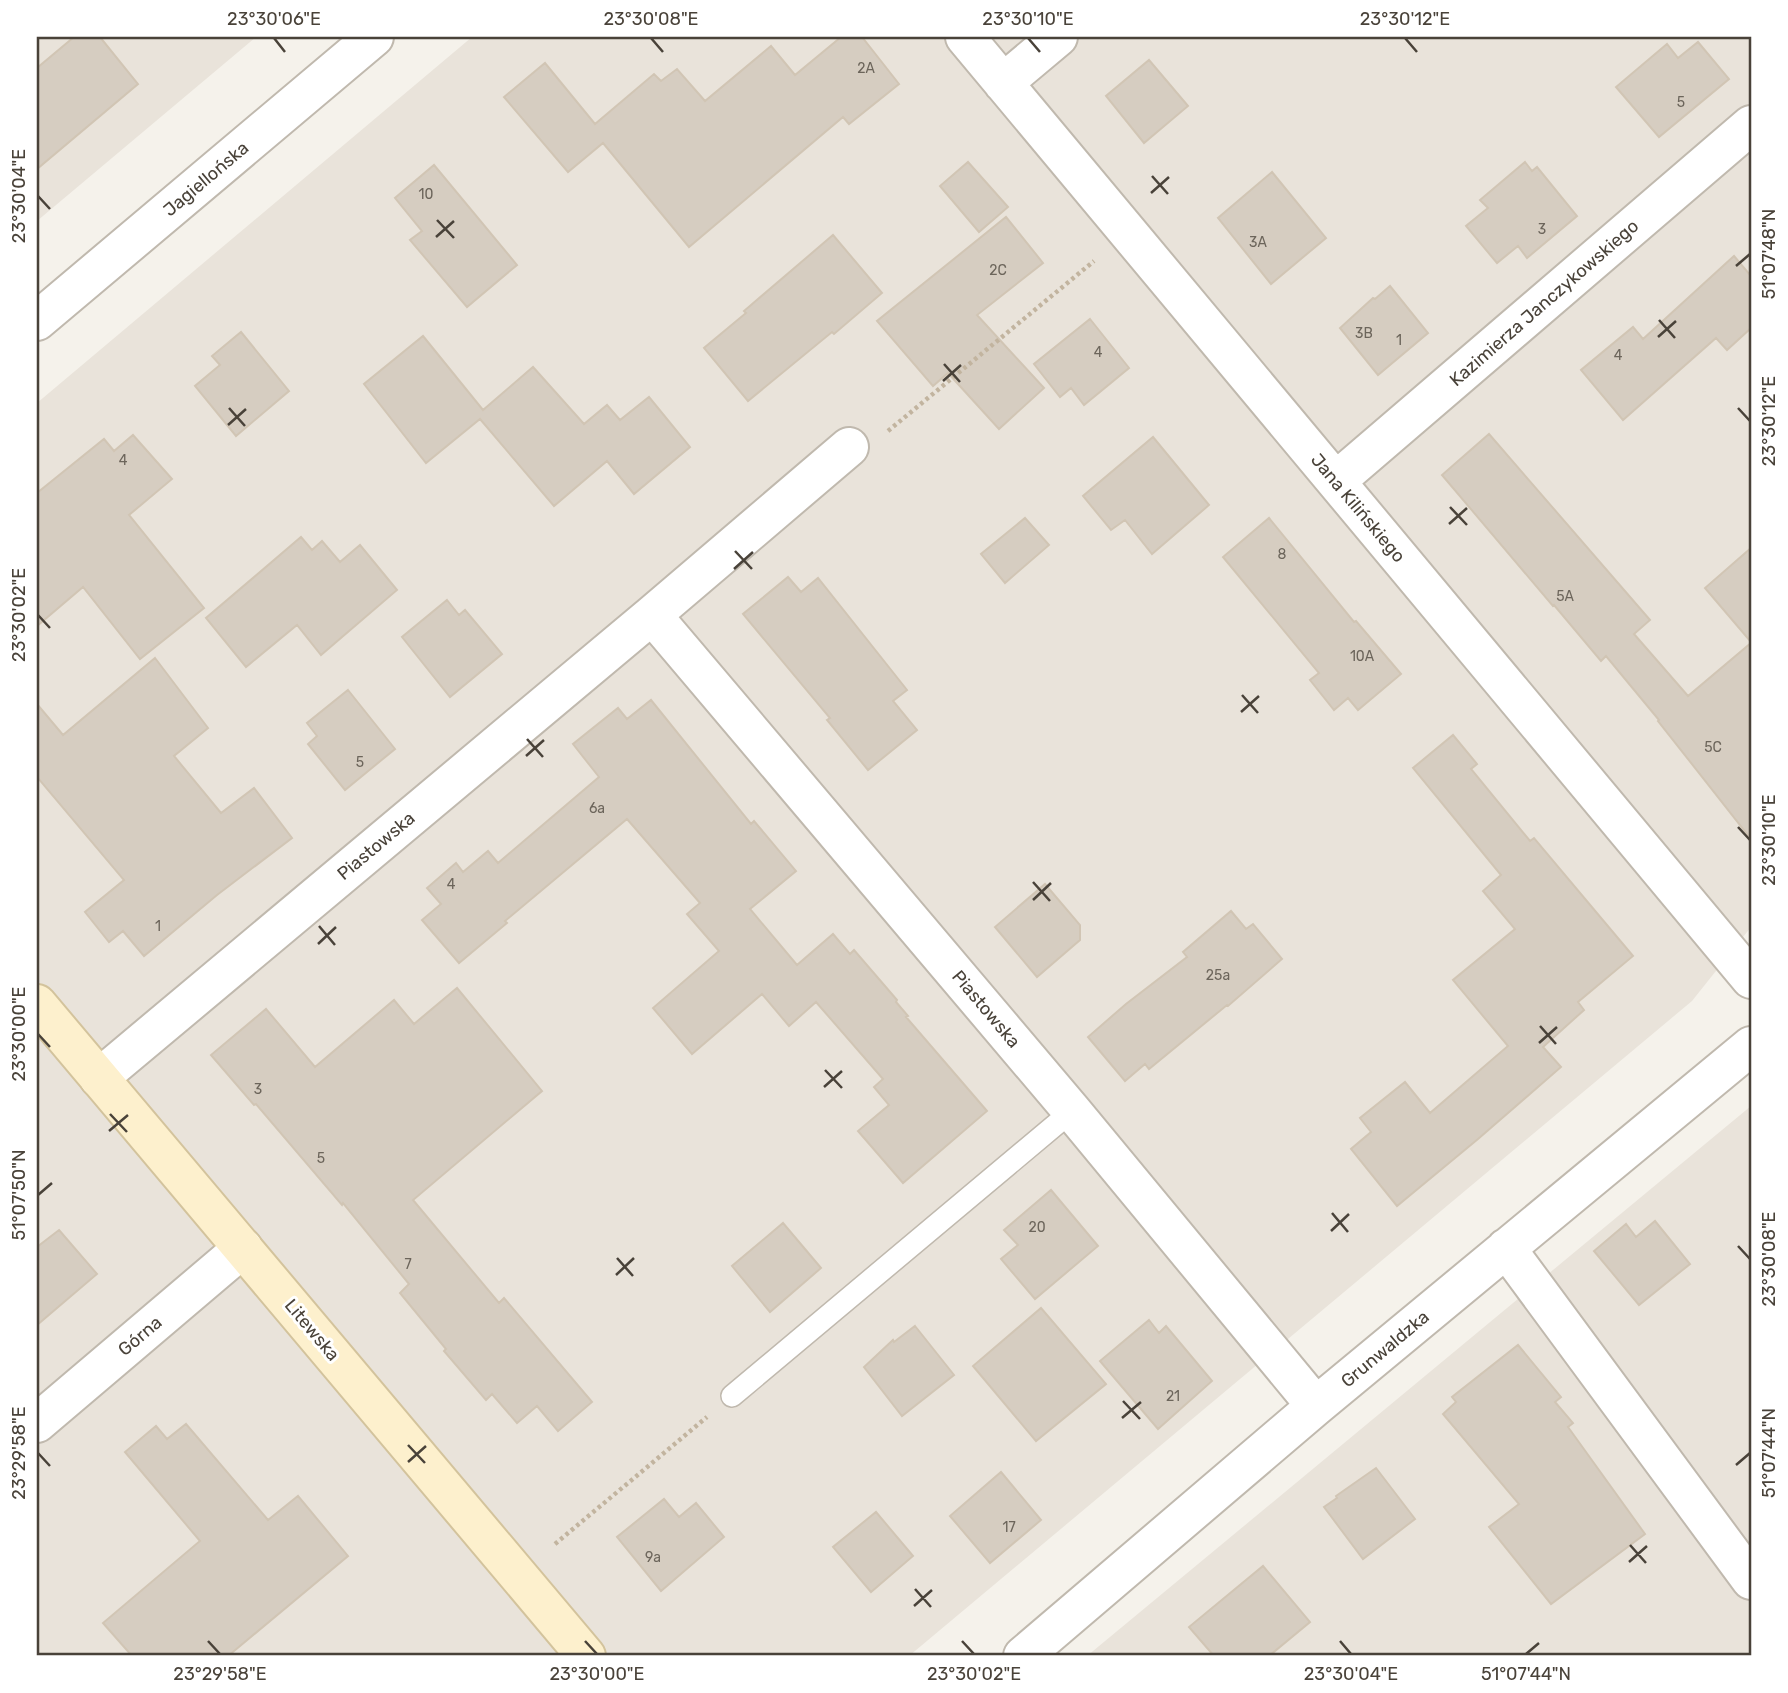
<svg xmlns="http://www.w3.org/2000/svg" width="1788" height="1693" font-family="Rubik,sans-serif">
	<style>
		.residential { fill: #e9e3da }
		.building { fill: #d6cdc1; stroke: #d1c5b4; stroke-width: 2 }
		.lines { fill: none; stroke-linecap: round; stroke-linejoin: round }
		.service-casing { stroke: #c0b9ae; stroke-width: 24 }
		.minor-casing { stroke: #c0b9ae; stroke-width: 42 }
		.tertiary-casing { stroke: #c0b9ae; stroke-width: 42 }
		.secondary-casing { stroke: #d3c39c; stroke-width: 42 }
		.path { stroke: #c2b49f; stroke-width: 4.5; stroke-dasharray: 3.5 3.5; stroke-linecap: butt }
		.service { stroke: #fff; stroke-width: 21 }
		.minor { stroke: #fff; stroke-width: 38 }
		.tertiary { stroke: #fff; stroke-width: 38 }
		.secondary { stroke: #fdf0cd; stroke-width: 38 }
		.ticks { fill: none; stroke: #494239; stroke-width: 2.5 }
		.labels { text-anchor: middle; stroke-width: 6; stroke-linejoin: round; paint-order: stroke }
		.number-label { font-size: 14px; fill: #6c655b }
		.street-label { font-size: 18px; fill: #494239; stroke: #fff }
		.neatline { fill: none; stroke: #494239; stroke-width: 2.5 }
		.ticks-label { font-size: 18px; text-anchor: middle; fill: #494239 }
	</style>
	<rect width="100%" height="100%" fill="#f5f2eb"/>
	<!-- residential -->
	<path class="residential" d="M37 37H256L37 221Z
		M472 37H1751V927L1692 1001 909 1656H37V403Z
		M1751 1106V1656H1087Z"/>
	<!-- building -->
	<path class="building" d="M74 37H100L138 84 37 169V68Z
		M841 37H862L899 84 849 124 843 117 689 247 603 143 568 172 504 97 545 63 595 124 654 74 661 81 677 69 705 101 771 46 795 75Z
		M1698 42 1729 79 1659 137 1616 87 1667 44 1678 58Z
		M1149 60 1188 106 1144 143 1106 96Z
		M968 162 1008 207 979 232 940 186Z
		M1525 162 1532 171 1537 167 1577 216 1527 258 1518 246 1497 263 1466 226 1488 208 1480 200Z
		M434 165 517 265 467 307 410 240 422 231 395 198Z
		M1272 172 1326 238 1271 284 1218 218Z
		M1006 217 1043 263 977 315 1044 388 999 429 948 373 933 386 877 321Z
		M833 235 882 293 834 334 832 332 748 401 704 348 746 313 744 311Z
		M1734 256 1751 276V328L1727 350 1716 338 1623 420 1581 370 1633 327 1643 339Z
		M1390 286 1428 333 1378 375 1340 328 1373 298 1375 299Z
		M1090 319 1129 368 1084 405 1071 388 1060 397 1034 364Z
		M241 332 289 391 236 436 195 386 220 365 212 356Z
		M423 336 483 410 533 367 584 424 607 405 620 420 649 397 690 447 634 494 607 461 554 506 480 419 426 463 364 384Z
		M1489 434 1650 620 1634 634 1688 696 1751 643V839L1658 721 1659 720 1606 656 1601 661 1554 605 1553 606 1442 475Z
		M133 435 172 479 129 515 204 608 140 659 83 587 37 626V493L104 439 114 451Z
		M1153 437 1209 505 1152 554 1125 520 1111 530 1083 496Z
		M1025 518 1049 545 1005 583 981 554Z
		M1269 518 1354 622 1356 621 1401 674 1358 710 1348 698 1334 710 1310 680 1319 673 1223 557Z
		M301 537 312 550 322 541 340 562 360 545 397 590 321 655 297 625 246 667 206 618Z
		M1751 548V642L1705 588Z
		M788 577 801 592 818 578 907 690 893 701 917 730 868 770 827 720 830 718 743 614Z
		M447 600 459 615 465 610 502 654 450 697 402 637Z
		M155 658 208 728 174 756 221 813 254 788 292 838 217 895 144 956 123 931 109 942 85 912 124 880 37 777V704L63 735Z
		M348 690 395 749 345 790 308 744 317 736 307 723Z
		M651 700 751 824 754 821 796 871 750 909 797 965 833 934 850 954 854 950 897 1000 896 1002 908 1016 906 1017 987 1111 903 1183 858 1131 889 1105 874 1087 883 1079 816 1002 789 1026 762 994 692 1054 653 1008 719 951 687 914 700 903 627 819 505 921 507 923 459 963 422 920 441 904 427 888 456 863 463 872 488 851 498 863 599 777 573 744 618 708 627 719Z
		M1453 735 1477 764 1471 769 1530 841 1534 838 1633 956 1578 1002 1584 1010 1543 1047 1561 1067 1478 1139 1397 1206 1351 1149 1371 1132 1360 1118 1405 1082 1430 1113 1508 1046 1453 980 1515 929 1483 891 1501 875 1413 768Z
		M1045 884 1080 925V940L1037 977 995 927Z
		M1231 911 1246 929 1253 924 1282 959 1228 1006 1227 1005 1149 1069 1145 1064 1125 1081 1088 1037 1126 1004 1187 957 1183 952Z
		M457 988 542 1091 413 1200 499 1303 504 1298 592 1402 558 1431 537 1406 517 1423 492 1394 486 1400 444 1351 446 1349 400 1293 409 1284 343 1203 342 1205 256 1104 254 1105 211 1055 266 1009 315 1067 394 1000 414 1024Z
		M1051 1190 1098 1246 1035 1299 1001 1259 1018 1245 1004 1230Z
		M1655 1221 1690 1264 1639 1305 1594 1251 1626 1224 1636 1237Z
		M783 1223 821 1268 770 1312 732 1266Z
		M59 1230 97 1274 37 1325V1247Z
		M1041 1308 1106 1384 1036 1441 973 1366Z
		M1149 1320 1159 1333 1166 1326 1212 1381 1158 1429 1100 1361Z
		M915 1326 954 1375 902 1416 864 1367 893 1340 894 1342Z
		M1518 1345 1561 1397 1555 1402 1573 1423 1568 1427 1645 1534 1551 1604 1489 1527 1519 1504 1443 1414 1456 1402 1452 1397Z
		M186 1424 268 1520 298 1496 348 1556 228 1656H132L103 1623 200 1541 125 1452 156 1426 167 1439Z
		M1376 1468 1415 1519 1363 1559 1324 1507 1337 1498 1336 1496Z
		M1001 1472 1041 1520 990 1563 950 1516Z
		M664 1499 679 1517 696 1503 724 1537 661 1591 617 1537Z
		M876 1512 913 1556 871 1592 833 1547Z
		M1263 1566 1310 1622 1269 1656H1214L1189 1627Z"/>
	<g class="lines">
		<defs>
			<path id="service" d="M732 1396 1072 1111"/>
			<path id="minor" d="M965 37 1751 979
				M1003 83 1058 37
				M1336 481 1751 125
				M652 615 1072 1111 1316 1406
				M99 1078 652 615 849 447
				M1506 1248 1751 1580
				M37 1423 243 1248
				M1023 1656 1316 1406 1751 1046"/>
			<path id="tertiary" d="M37 321 374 37"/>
			<path id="secondary" d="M37 1004 586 1656"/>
		</defs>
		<!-- service casing -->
		<use href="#service" class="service-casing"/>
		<!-- minor casing -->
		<use href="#minor" class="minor-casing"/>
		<!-- tertiary casing -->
		<use href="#tertiary" class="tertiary-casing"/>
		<!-- secondary casing -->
		<use href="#secondary" class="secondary-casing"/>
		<!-- path -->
		<path class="path" d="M888 431 1094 261
			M555 1544 707 1417"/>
		<!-- service -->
		<use href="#service" class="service"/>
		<!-- minor -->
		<use href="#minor" class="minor"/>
		<!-- tertiary -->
		<use href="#tertiary" class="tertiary"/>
		<!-- secondary -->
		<use href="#secondary" class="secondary"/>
	</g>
	<!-- ticks -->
	<path class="ticks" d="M274 38 285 52M651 38 663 52M1028 38 1040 52M1405 38 1417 52M1152 176 1168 194M1151 193 1169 177M38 196 50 209M437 220 454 238M436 237 454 221M1736 266 1750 254M1659 320 1675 338M1658 337 1676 321M944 364 960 382M943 381 961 365M229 408 245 426M1738 408 1750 421M228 425 246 409M1450 507 1467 525M1449 524 1467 508M735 551 752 569M734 569 753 552M38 615 50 628M1242 695 1258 713M1241 712 1259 696M527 739 543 757M526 756 544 740M1738 827 1750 840M1033 882 1050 901M1033 900 1051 883M319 926 335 945M318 944 336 927M1540 1026 1556 1044M38 1034 50 1047M1539 1043 1557 1027M825 1070 842 1088M824 1087 842 1071M110 1114 127 1132M109 1131 128 1115M38 1195 52 1183M1332 1213 1348 1232M1331 1231 1349 1214M1738 1246 1750 1259M617 1258 633 1276M616 1275 634 1258M1123 1401 1140 1419M1122 1418 1141 1402M408 1445 425 1463M38 1453 50 1466M408 1462 426 1446M1736 1465 1750 1453M1630 1545 1646 1563M1629 1562 1647 1546M915 1589 931 1607M914 1606 932 1590M208 1641 220 1654M585 1641 597 1654M962 1641 974 1654M1340 1641 1351 1654M1526 1654 1539 1643"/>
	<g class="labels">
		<!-- number labels -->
		<g class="number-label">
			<text x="866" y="73">2A</text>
			<text x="1681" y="107">5</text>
			<text x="426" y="199">10</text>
			<text x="1542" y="234">3</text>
			<text x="1258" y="247">3A</text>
			<text x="998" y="275">2C</text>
			<text x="1364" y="338">3B</text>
			<text x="1399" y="345">1</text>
			<text x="1098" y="357">4</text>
			<text x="1618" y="360">4</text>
			<text x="123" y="465">4</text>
			<text x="1282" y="559">8</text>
			<text x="1565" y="601">5A</text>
			<text x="1362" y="661">10A</text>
			<text x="1713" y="752">5C</text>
			<text x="360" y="767">5</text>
			<text x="597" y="813">6a</text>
			<text x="451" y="889">4</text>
			<text x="158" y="931">1</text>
			<text x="1218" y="980">25a</text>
			<text x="258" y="1094">3</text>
			<text x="321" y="1163">5</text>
			<text x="1037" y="1232">20</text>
			<text x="408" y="1269">7</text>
			<text x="1173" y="1401">21</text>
			<text x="1009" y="1532">17</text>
			<text x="653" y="1562">9a</text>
		</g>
		<!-- street labels -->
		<g class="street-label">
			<text transform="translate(206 179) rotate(-40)" y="6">Jagiellońska</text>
			<text transform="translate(1544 303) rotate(-41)" y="6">Kazimierza Janczykowskiego</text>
			<text transform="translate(1358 508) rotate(50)" y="6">Jana Kilińskiego</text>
			<text transform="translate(376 846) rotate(-40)" y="6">Piastowska</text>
			<text transform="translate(986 1009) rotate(50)" y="6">Piastowska</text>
			<text transform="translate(312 1330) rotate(50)" y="6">Litewska</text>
			<text transform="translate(140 1336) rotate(-40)" y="6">Górna</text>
			<text transform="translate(1385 1349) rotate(-40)" y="6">Grunwaldzka</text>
		</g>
	</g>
	<!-- border -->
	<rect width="1788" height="1693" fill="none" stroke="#ffffff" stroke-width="77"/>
	<rect x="38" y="38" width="1712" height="1616" class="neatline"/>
	<g class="ticks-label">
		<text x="274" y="25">23°30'06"E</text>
		<text x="651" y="25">23°30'08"E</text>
		<text x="1028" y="25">23°30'10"E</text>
		<text x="1405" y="25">23°30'12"E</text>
		<text transform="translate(19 196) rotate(-90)" y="6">23°30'04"E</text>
		<text transform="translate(1769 254) rotate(-90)" y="6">51°07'48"N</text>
		<text transform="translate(1769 421) rotate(-90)" y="6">23°30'12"E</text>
		<text transform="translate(19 615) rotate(-90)" y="6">23°30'02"E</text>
		<text transform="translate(1769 840) rotate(-90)" y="6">23°30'10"E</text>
		<text transform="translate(19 1034) rotate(-90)" y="6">23°30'00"E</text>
		<text transform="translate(19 1195) rotate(-90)" y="6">51°07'50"N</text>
		<text transform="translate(1769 1259) rotate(-90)" y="6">23°30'08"E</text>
		<text transform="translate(1769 1453) rotate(-90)" y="6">51°07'44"N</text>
		<text transform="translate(19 1453) rotate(-90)" y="6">23°29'58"E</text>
		<text x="220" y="1680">23°29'58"E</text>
		<text x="597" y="1680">23°30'00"E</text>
		<text x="974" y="1680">23°30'02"E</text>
		<text x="1351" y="1680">23°30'04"E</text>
		<text x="1526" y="1680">51°07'44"N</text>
	</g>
</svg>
